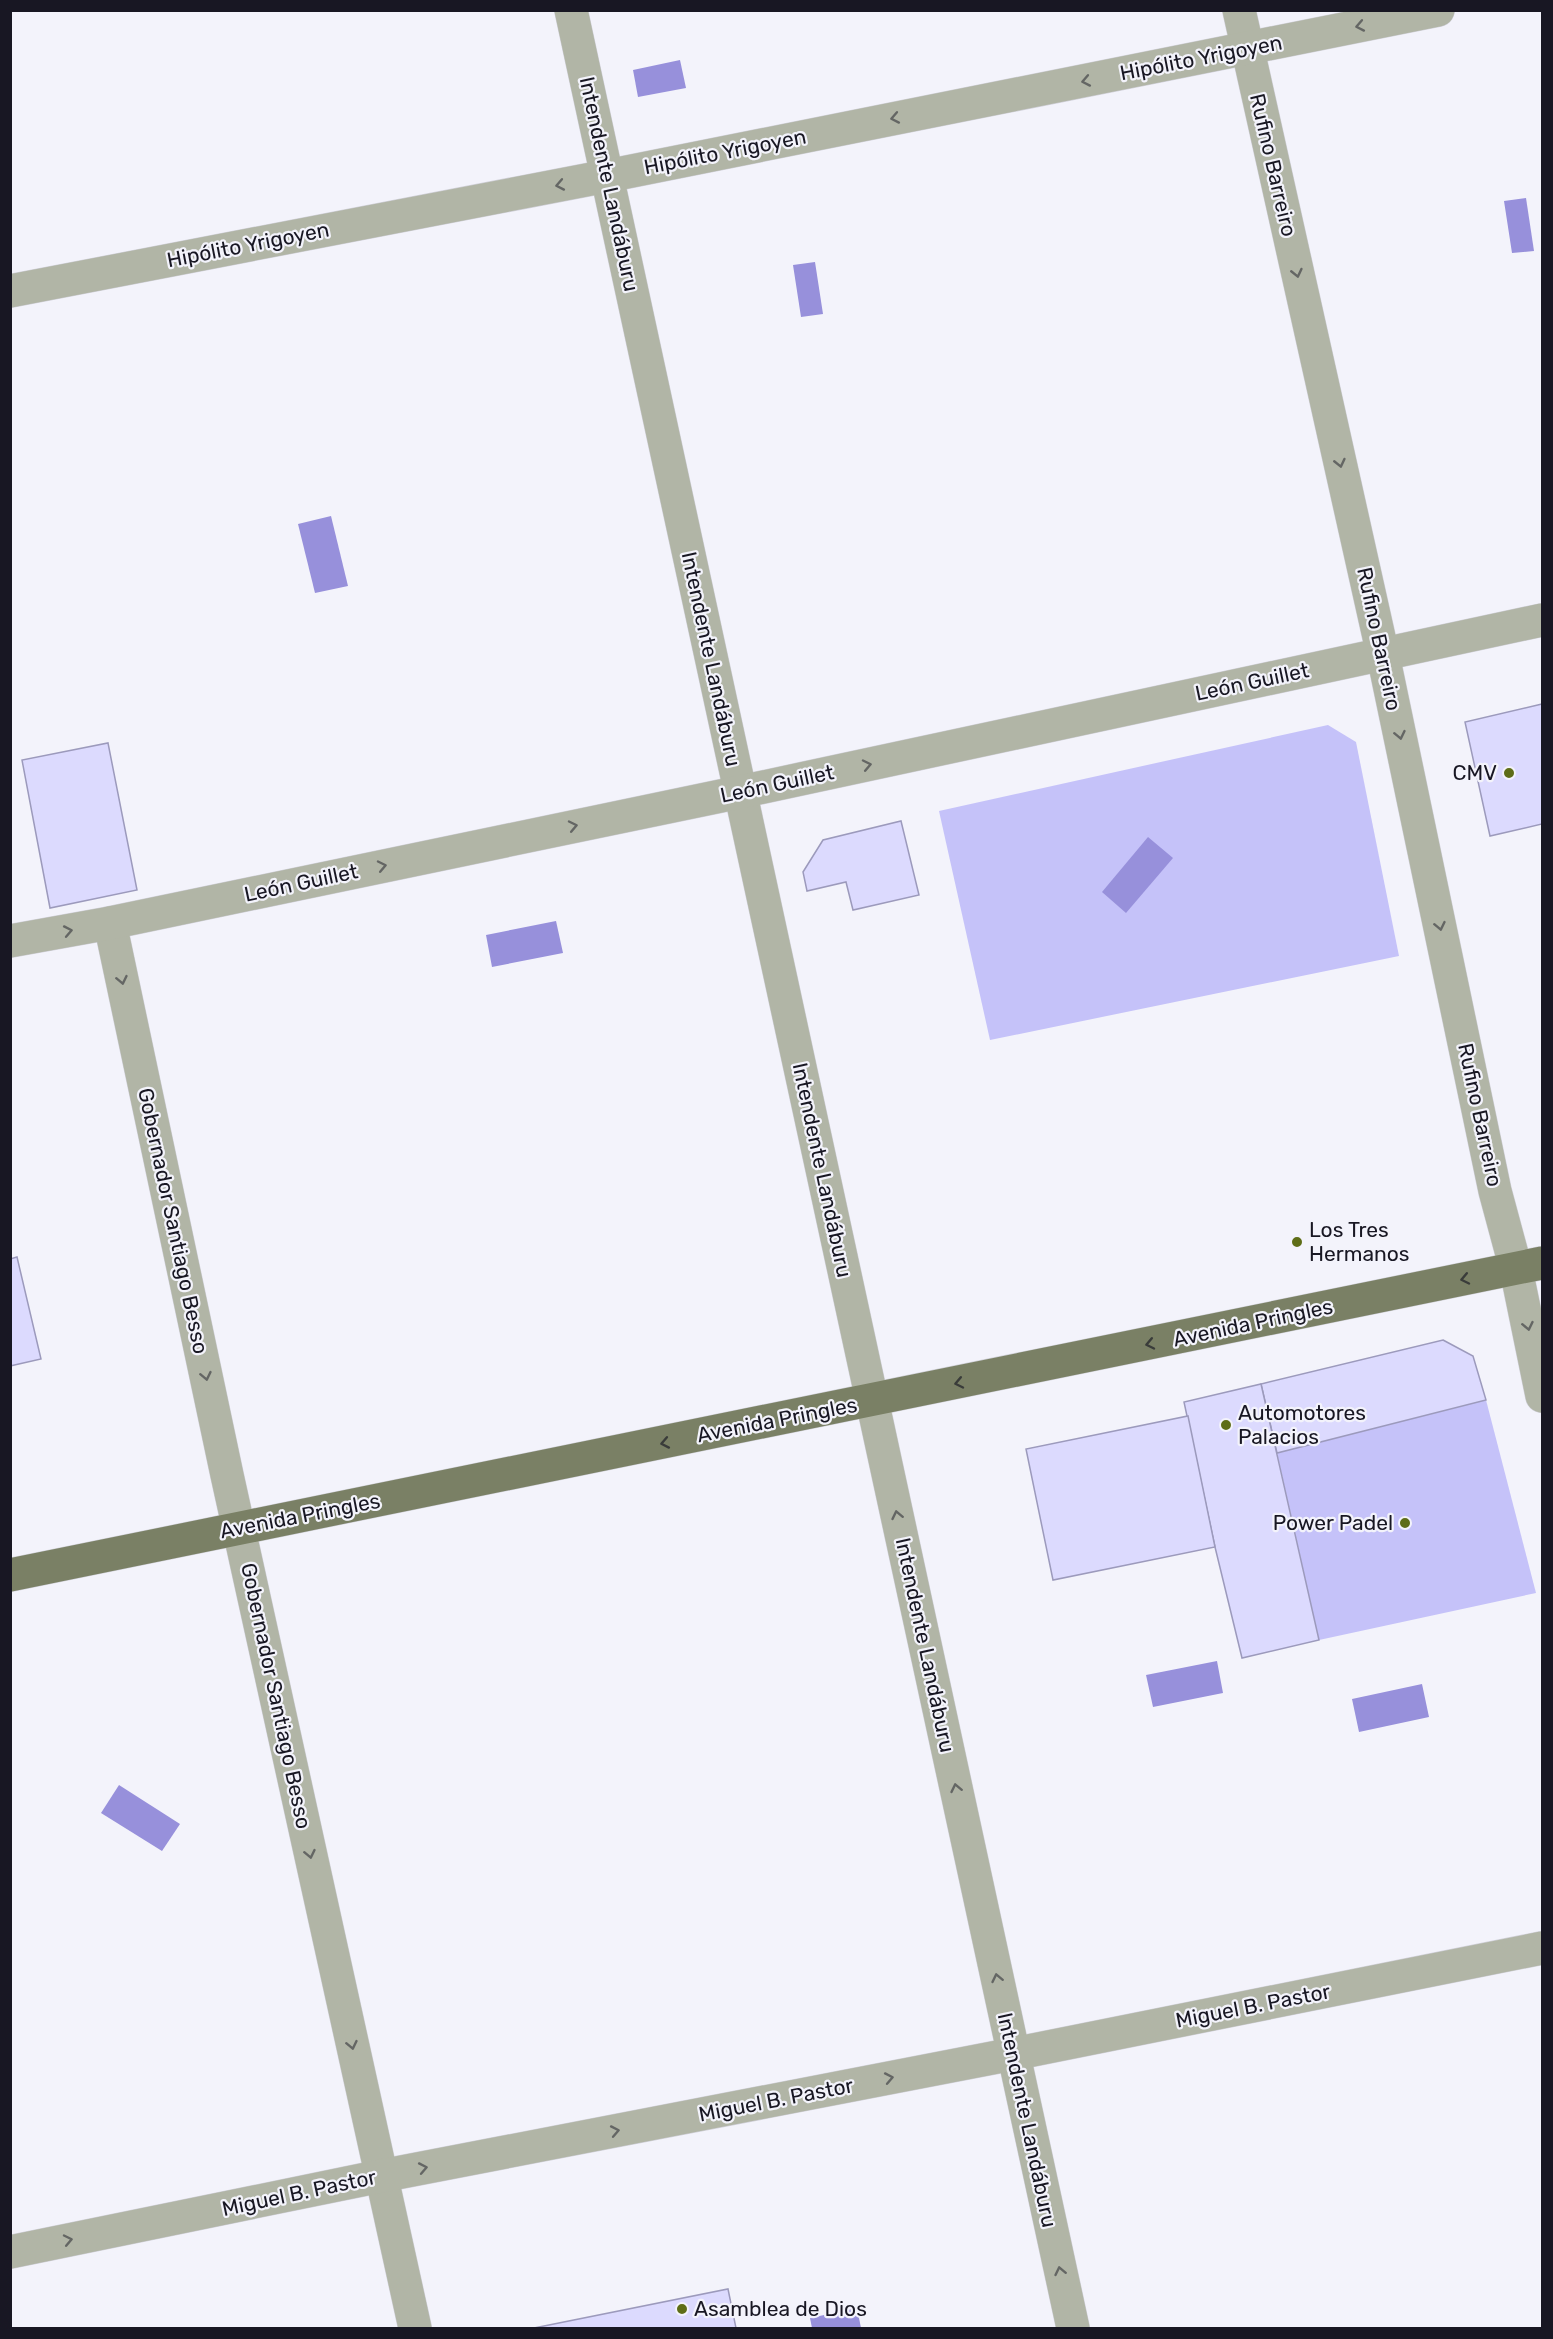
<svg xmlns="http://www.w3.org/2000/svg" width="1553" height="2339" font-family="Rubik,sans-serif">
<rect width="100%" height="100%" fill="#f3f3fb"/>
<g fill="#c5c2f9">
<polygon points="1328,725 1356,742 1399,956 990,1040 939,811"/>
<polygon points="1486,1400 1536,1593 1319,1640 1277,1453"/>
</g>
<g fill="#9790db">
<polygon points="680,60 686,88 638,97 633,70"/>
<polygon points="1526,198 1534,251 1512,253 1504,201"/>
<polygon points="815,262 823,314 801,317 793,265"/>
<polygon points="331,516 348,586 315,593 298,524"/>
<polygon points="1148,837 1173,858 1126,913 1102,892"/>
<polygon points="556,921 563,953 492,967 486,935"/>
<polygon points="1217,1661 1223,1693 1153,1707 1146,1675"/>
<polygon points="1422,1684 1429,1717 1359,1732 1352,1699"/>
<polygon points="119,1785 180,1824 162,1851 101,1813"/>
<polygon points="857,2308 861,2328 812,2328 810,2318"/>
</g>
<g fill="#dcdafe" stroke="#9c9abc" stroke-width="1.5">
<polygon points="1542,704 1542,824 1490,836 1465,722"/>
<polygon points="108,743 137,890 50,908 22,760"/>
<polygon points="901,821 919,895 853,910 846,882 807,891 803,872 823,840"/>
<polygon points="17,1257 41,1359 10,1366 10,1259"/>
<polygon points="1443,1340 1473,1356 1486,1400 1277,1453 1261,1384"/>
<polygon points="1261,1384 1319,1640 1242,1658 1215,1547 1184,1402"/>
<polygon points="1188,1416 1215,1547 1053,1580 1026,1449"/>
<polygon points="728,2289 736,2328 534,2328"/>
</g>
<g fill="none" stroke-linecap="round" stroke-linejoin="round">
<defs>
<g id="minor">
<polyline points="571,10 1073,2328"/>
<polyline points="1239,10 1383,655 1495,1191 1516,1269 1542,1396"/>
<polyline points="10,291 607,176 1438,10"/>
<polyline points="110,923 227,1475 415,2328"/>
<polyline points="10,941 110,923 740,792 1542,620"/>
<polyline points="10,2252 381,2176 1013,2054 1542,1948"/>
</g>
<polyline id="major" points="10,1575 1542,1263"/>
</defs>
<use href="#minor" stroke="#d0d0d8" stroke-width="34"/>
<use href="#major" stroke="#d0d0d8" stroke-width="34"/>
<use href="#minor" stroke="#b1b5a6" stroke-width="33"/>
<use href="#major" stroke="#7a8065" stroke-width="33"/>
</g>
<defs><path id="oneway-chevron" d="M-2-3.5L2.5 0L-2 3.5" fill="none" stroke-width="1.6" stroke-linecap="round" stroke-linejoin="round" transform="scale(1.5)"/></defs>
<g stroke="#646664">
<use href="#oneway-chevron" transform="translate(1360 26) rotate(169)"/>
<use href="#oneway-chevron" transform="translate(1086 81) rotate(169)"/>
<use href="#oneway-chevron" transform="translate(895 118) rotate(169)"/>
<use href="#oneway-chevron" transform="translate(560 185) rotate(169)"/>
<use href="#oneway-chevron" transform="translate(1297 273) rotate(77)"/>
<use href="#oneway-chevron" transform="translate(1340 463) rotate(77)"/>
<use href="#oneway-chevron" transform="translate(1400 735) rotate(78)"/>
<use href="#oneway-chevron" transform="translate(867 765) rotate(-12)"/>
<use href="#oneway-chevron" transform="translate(573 826) rotate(-12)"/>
<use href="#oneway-chevron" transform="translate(382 866) rotate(-12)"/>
<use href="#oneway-chevron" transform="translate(1440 926) rotate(78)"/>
<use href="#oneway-chevron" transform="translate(68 931) rotate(-11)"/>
<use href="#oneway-chevron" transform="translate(122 980) rotate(78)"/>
<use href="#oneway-chevron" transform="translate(1528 1326) rotate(78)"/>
<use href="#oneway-chevron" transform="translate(206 1376) rotate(78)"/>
<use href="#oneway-chevron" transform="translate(897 1515) rotate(-102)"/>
<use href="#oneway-chevron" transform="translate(956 1788) rotate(-102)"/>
<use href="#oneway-chevron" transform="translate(310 1854) rotate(78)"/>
<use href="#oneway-chevron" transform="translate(997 1978) rotate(-102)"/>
<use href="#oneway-chevron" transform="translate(352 2045) rotate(78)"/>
<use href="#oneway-chevron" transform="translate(889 2078) rotate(-11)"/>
<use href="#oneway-chevron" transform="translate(615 2131) rotate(-11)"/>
<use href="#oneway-chevron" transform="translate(423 2168) rotate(-11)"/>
<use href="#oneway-chevron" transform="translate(68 2240) rotate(-12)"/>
<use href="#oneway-chevron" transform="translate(1060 2271) rotate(-102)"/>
</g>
<g stroke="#3a3c3a">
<use href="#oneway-chevron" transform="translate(1465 1279) rotate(168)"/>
<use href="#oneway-chevron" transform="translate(1150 1344) rotate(168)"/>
<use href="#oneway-chevron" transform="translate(959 1383) rotate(168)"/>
<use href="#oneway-chevron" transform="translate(665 1443) rotate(169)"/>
</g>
<g fill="#5e6d17" stroke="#f3f3fb" stroke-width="2">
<circle cx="1509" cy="773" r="6"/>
<circle cx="1297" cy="1242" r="6"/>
<circle cx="1226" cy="1425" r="6"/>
<circle cx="1405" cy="1523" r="6"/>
<circle cx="682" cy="2309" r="6"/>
</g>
<g text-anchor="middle" stroke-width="4.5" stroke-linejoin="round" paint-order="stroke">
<g font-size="21" fill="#181723" stroke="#f3f3fb">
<text transform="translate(1201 58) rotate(-11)" y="7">Hipólito Yrigoyen</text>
<text transform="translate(725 152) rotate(-11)" y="7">Hipólito Yrigoyen</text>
<text transform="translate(1273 165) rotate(77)" y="7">Rufino Barreiro</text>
<text transform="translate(609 184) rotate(78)" y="7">Intendente Landáburu</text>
<text transform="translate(248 245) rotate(-11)" y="7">Hipólito Yrigoyen</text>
<text transform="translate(1379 639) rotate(78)" y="7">Rufino Barreiro</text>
<text transform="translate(711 659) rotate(78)" y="7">Intendente Landáburu</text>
<text transform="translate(1252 682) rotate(-12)" y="7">León Guillet</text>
<text transform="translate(777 784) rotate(-12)" y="7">León Guillet</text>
<text transform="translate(301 883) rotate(-12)" y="7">León Guillet</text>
<text transform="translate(1480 1115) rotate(78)" y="7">Rufino Barreiro</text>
<text transform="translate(822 1170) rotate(78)" y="7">Intendente Landáburu</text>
<text transform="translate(173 1221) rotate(78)" y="7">Gobernador Santiago Besso</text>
<text transform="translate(1253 1323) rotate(-12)" y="7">Avenida Pringles</text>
<text transform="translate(777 1420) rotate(-11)" y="7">Avenida Pringles</text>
<text transform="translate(300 1516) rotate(-11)" y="7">Avenida Pringles</text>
<text transform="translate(925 1645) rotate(78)" y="7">Intendente Landáburu</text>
<text transform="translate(276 1696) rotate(78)" y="7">Gobernador Santiago Besso</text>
<text transform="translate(1253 2006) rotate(-11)" y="7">Miguel B. Pastor</text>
<text transform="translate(776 2100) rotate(-11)" y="7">Miguel B. Pastor</text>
<text transform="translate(1027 2120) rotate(78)" y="7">Intendente Landáburu</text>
<text transform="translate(299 2193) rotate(-12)" y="7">Miguel B. Pastor</text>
</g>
<g font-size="21" fill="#181723" stroke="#f3f3fb" text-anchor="start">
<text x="1497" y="780" text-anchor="end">CMV</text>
<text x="1309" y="1237">Los Tres<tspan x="1309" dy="24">Hermanos</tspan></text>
<text x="1238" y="1420">Automotores<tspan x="1238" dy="24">Palacios</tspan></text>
<text x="1393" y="1530" text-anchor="end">Power Padel</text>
<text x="694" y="2316">Asamblea de Dios</text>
</g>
</g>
<rect width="1553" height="2339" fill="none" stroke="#181723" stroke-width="24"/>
</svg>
